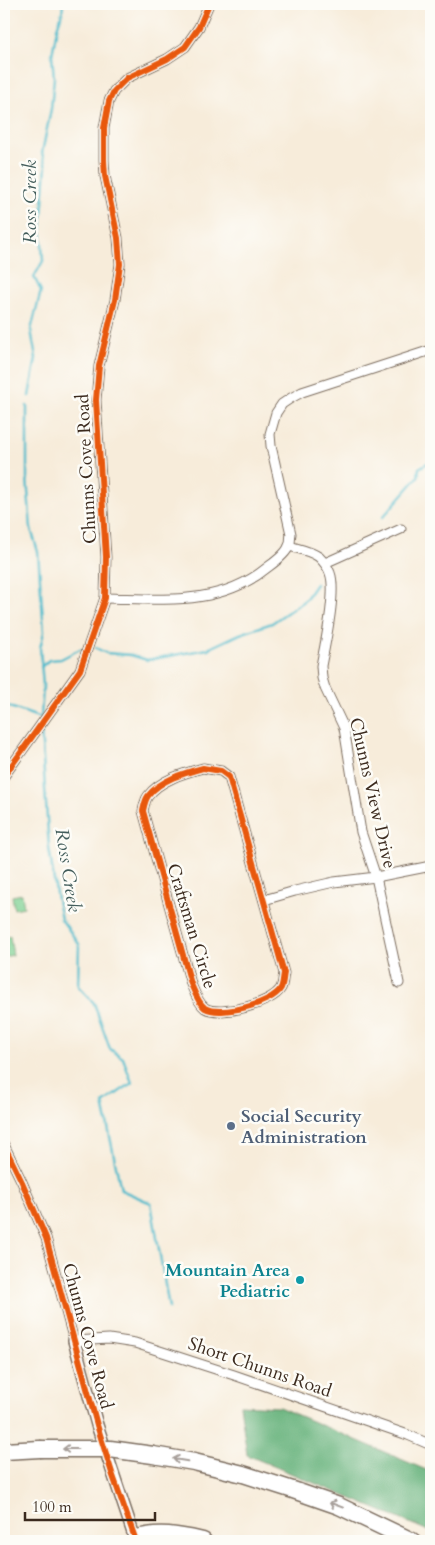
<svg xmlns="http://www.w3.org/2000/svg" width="435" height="1545" font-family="Cardo,serif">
<rect width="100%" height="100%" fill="#fdfcf7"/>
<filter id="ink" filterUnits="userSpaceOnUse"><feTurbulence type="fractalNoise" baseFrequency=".02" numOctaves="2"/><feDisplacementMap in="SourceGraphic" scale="10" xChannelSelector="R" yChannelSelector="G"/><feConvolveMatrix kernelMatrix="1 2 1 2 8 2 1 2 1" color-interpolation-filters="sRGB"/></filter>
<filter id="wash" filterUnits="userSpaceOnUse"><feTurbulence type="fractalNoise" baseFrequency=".0096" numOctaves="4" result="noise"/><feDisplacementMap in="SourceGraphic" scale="20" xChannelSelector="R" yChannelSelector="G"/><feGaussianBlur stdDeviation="1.12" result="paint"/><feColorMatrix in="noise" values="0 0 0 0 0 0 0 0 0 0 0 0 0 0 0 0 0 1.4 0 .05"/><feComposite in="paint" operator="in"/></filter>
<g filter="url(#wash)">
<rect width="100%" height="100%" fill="#f7ecda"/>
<g fill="#7dd092" stroke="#5c7d58">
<polygon points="22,894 24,907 14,909 12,896"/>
<polygon points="10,936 13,955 4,957 4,937"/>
</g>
<polygon fill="#66b27c" stroke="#506e4d" points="240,1405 279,1407 431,1472 431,1532 247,1455"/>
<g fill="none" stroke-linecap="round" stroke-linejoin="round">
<g stroke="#51bccc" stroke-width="2.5">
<polyline points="29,396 36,358 31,330 41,291 34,277 43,261 41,228 46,167 42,153 51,109 54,78 52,55 57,28 62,13 63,4"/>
<polyline points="27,406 27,478 31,529 38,552 44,632 40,648 43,686 41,718"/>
<polyline points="383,517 418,477 419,468 431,461"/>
<polyline points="96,648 106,653 131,655 147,660 208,649 240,634 272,623 305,600 316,584"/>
<polyline points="41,667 49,660 61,659 80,649"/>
<polyline points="4,705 41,718"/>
<polyline points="41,729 49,848 57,900 61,919 79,944 78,986 94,1003 110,1049 123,1058 132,1083 103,1103 121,1190 151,1203 169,1308"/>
</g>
</g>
</g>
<g filter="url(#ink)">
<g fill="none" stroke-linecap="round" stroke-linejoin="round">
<defs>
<g id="minor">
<path d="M 289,546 C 299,549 311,551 319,557 C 323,561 328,567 330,573 C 337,591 325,644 321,666 L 322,678 L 325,688 L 344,728 L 361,832 L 376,877 L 399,983"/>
<polyline points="325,563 401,529"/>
<path d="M 105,598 C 162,599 220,607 268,567 C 275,562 286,554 289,546 C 291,543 290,537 291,534 L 271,446 L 270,434 L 276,413 L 282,404 L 291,398 L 302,392 L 431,350"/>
<path d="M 203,768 L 221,771 L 229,777 L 284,973 C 283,978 283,984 281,988 C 272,1004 220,1017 205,1008 C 198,1003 194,991 191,984 L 143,811 C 144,806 145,800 148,796 C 160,780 184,773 203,768 Z"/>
<polyline points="4,776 80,670 105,598 106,557 96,400 99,366 115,300 120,264 118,238 105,176 104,160 104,128 109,101 114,91 127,78 167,59 185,47 199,27 209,4"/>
<polyline points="264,900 295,891 334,882 376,877 431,866"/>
<polyline points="4,1145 22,1182 46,1238 74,1341 109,1339 135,1343 234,1375 408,1435 431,1445"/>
</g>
<polyline id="tertiary" points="74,1341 97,1425 135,1539"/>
<g id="motorway">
<polyline points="4,1451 40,1449"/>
<polyline points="153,1455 194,1462 243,1474 293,1490 339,1506 412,1541"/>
<path d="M 135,1539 C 158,1531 180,1536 203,1541"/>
</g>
</defs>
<use href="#minor" stroke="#7d6e60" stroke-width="11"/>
<use href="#tertiary" stroke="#7d6e60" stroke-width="14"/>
<use href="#motorway" stroke="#7d6e60" stroke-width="19"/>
<use href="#minor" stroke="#fff" stroke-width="9"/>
<use href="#tertiary" stroke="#fff" stroke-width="11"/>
<use href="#motorway" stroke="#fff" stroke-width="16"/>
<defs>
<polyline id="motorway-bridge" points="40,1449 110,1449 153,1455"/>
</defs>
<use href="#motorway-bridge" stroke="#7d6e60" stroke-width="19" stroke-linecap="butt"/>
<use href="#motorway-bridge" stroke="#fff" stroke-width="16"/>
<defs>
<g id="cycleway">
<path d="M 203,768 L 221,771 L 229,777 L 284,973 C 283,978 283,984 281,988 C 272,1004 220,1017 205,1008 C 198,1003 194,991 191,984 L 143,811 C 144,806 145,800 148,796 C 160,780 184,773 203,768 Z"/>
<polyline points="4,776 80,670 105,598 106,557 96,400 99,366 115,300 120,264 118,238 105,176 104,160 104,128 109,101 114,91 127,78 167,59 185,47 199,27 209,4"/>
<polyline points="4,1145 22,1182 46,1238 97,1425 112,1473 136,1541"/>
</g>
</defs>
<use href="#cycleway" stroke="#fdfcf7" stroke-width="9"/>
<use href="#cycleway" stroke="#e8590c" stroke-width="6"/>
</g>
<defs><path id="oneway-shaft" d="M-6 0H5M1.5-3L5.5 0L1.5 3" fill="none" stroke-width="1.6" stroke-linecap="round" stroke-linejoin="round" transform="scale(1.25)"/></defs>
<g stroke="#a79f9a">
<use href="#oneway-shaft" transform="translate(70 1449) rotate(-180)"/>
<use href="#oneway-shaft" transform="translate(180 1460) rotate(-170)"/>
<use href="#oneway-shaft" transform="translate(336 1505) rotate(-159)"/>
</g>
</g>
<circle fill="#5c6f8a" stroke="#fdfcf7" stroke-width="2" cx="231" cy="1126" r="5"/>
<circle fill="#0f9aa8" stroke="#fdfcf7" stroke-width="2" cx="300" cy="1280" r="5"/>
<g text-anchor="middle" stroke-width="5" stroke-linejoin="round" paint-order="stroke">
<g font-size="18" fill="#3b2a1e" stroke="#fdfcf7">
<text transform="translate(86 469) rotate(-93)" y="6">Chunns Cove Road</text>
<text transform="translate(373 793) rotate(77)" y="6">Chunns View Drive</text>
<text transform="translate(192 926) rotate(73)" y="6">Craftsman Circle</text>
<text transform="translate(88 1336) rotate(75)" y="6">Chunns Cove Road</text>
<text transform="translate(260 1367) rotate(19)" y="6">Short Chunns Road</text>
</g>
<g font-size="18" font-weight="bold" fill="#4e5e75" stroke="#fdfcf7" text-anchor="start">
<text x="241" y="1122">Social Security<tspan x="241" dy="21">Administration</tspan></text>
</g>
<g font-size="18" font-weight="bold" fill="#0d838f" stroke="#fdfcf7" text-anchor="end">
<text x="290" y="1276">Mountain Area<tspan x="290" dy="21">Pediatric</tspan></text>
</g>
<g font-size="19" font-style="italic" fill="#435d5b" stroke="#fdfcf7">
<text transform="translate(29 202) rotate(-90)" y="7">Ross Creek</text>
<text transform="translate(69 870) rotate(81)" y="7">Ross Creek</text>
</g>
</g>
<rect width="435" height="1545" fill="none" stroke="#fdfcf7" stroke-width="20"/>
<path d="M25 1512v8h130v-8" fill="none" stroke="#3b2a1e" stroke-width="2.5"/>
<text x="32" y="1512" font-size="15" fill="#3b2a1e" stroke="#fdfcf7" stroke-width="4" paint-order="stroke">100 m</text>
</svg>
